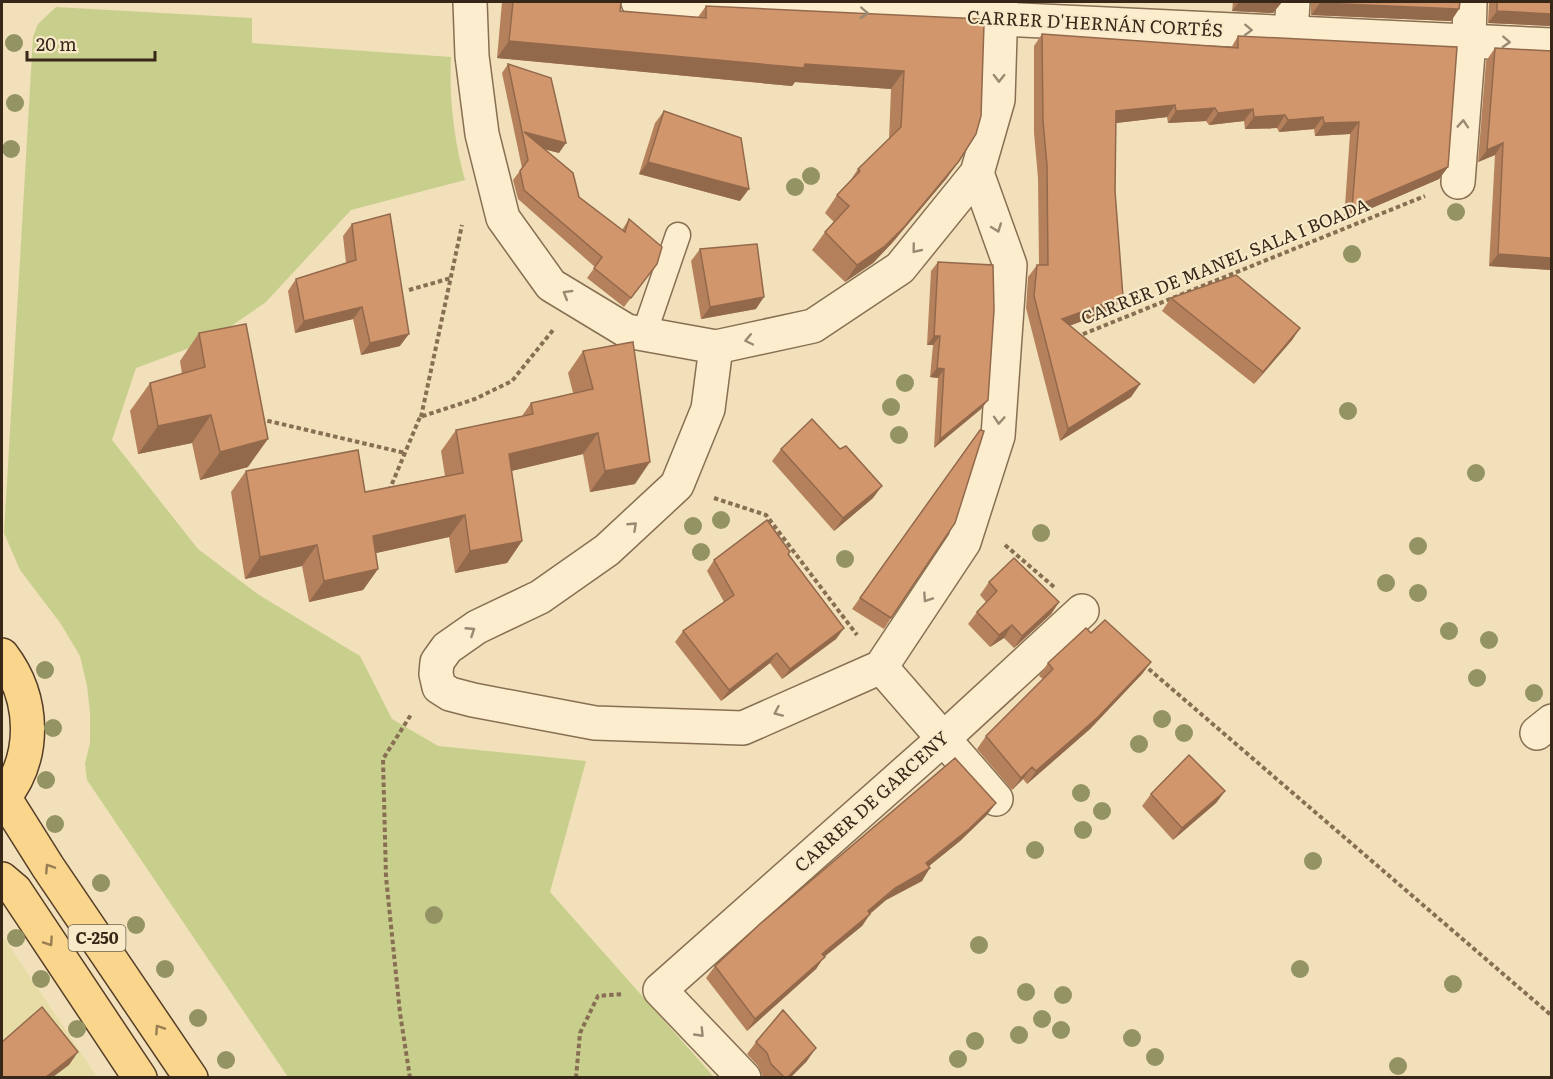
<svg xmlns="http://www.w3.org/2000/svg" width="1553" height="1079" font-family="Literata,serif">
<rect width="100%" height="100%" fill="#f1e0b9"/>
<polygon fill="#e7dca6" points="2,936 8,944 97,1077 2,1077"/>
<path fill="#c8cf8d" d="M 56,7 L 252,18 L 252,43 L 451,57 C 449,98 454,141 465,180 L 351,210 L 266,302 L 211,340 L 136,368 L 112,440 L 198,549 L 259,595 L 360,656 L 392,719 L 438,746 L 586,761 L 550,892 L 714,1077 L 288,1077 L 87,780 L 85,764 L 90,743 L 90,713 L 87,686 L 80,656 L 61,624 L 20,570 L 4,533 L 33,37 L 38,24 Z"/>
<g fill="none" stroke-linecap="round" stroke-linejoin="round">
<defs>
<polyline id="service" points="644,334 678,235"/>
<g id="minor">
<polyline points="470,2 472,56 482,134 503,218 551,285 627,331 716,347 813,326 900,268 977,173 998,100 1001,2"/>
<polyline points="638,2 1552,45"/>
<polyline points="1291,32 1293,2"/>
<polyline points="1458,182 1469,40 1470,2"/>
<polyline points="716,347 708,409 677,485 607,550 540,597 477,627 447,648 437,662 436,674 439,687 450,694 473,700 595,723 743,728 881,667 964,542 998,436 1010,265 977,173"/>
<polyline points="881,667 996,799"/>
<polyline points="1537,733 1552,721"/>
<polyline points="744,1078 660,990 943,739 1082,611"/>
</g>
<g id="primary">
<path d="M 2,655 C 35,698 37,758 2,800"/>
<polyline points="4,797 48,867 191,1078"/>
<polyline points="2,879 15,890 140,1078"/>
</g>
</defs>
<use href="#service" stroke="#886f53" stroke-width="27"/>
<use href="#minor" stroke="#886f53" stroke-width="36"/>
<use href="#primary" stroke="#553d28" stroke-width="36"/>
<g stroke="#886f53" stroke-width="4" stroke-dasharray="4.5 3" stroke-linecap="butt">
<polyline points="409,290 451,278"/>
<polyline points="1076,337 1425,196"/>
<polyline points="421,417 462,225"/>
<polyline points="260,419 405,453"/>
<polyline points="389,491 420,417 475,399 512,381 553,330"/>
<polyline points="714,498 766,515 857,635"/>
<polyline points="1005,545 1054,587"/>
<polyline points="1143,664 1552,1016"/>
<polyline points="410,1078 400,1013 386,877 383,759 412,713"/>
<polyline points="576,1078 580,1033 598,996 623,994"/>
</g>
<use href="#service" stroke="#fbedcd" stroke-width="24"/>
<use href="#minor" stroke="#fbedcd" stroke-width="33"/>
<use href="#primary" stroke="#f9d68c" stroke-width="33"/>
</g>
<g fill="#949364">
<circle cx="14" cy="43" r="9"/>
<circle cx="15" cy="103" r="9"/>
<circle cx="11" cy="149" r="9"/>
<circle cx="811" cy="176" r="9"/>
<circle cx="795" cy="187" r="9"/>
<circle cx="1456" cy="212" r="9"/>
<circle cx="1352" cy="254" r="9"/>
<circle cx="905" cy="383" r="9"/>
<circle cx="891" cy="407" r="9"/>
<circle cx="1348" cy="411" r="9"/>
<circle cx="899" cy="435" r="9"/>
<circle cx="1476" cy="473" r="9"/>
<circle cx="721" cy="520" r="9"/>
<circle cx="693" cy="526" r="9"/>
<circle cx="1041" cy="533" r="9"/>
<circle cx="1418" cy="546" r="9"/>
<circle cx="701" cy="552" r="9"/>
<circle cx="845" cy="559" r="9"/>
<circle cx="1386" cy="583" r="9"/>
<circle cx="1418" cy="593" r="9"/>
<circle cx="1449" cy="631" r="9"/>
<circle cx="1489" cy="640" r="9"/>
<circle cx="45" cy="670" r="9"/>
<circle cx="1477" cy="678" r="9"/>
<circle cx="1534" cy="693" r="9"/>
<circle cx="1162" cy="719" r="9"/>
<circle cx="53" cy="728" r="9"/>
<circle cx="1184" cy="733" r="9"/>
<circle cx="1139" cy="744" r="9"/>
<circle cx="46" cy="780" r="9"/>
<circle cx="1081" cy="793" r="9"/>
<circle cx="1102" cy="811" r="9"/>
<circle cx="55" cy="824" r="9"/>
<circle cx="1083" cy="830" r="9"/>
<circle cx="1035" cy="850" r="9"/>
<circle cx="1313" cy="861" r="9"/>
<circle cx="101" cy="883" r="9"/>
<circle cx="434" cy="915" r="9"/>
<circle cx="136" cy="925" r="9"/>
<circle cx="16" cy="938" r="9"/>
<circle cx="979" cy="945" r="9"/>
<circle cx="165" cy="969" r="9"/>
<circle cx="1300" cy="969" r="9"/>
<circle cx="41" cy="979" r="9"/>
<circle cx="1453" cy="984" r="9"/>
<circle cx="1026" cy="992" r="9"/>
<circle cx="1063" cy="995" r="9"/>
<circle cx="198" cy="1018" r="9"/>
<circle cx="1042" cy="1019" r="9"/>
<circle cx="77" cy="1029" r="9"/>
<circle cx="1061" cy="1030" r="9"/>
<circle cx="1019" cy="1035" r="9"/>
<circle cx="1132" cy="1038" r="9"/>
<circle cx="975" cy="1041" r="9"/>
<circle cx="1155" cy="1057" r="9"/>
<circle cx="958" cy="1059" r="9"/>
<circle cx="226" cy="1060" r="9"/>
<circle cx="1398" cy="1066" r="9"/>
</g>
<g fill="#b5815d">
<polygon points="502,2 621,2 620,11 698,17 706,6 982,19 959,161 946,179 892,243 873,263 845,282 812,250 825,232 834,222 825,213 837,195 846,187 858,169 889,139 891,89 795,82 792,86 497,58"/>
<polygon points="1233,2 1282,2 1273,13 1232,11"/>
<polygon points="1311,2 1460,2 1459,9 1451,21 1311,15"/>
<polygon points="1489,2 1551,2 1551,26 1488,23"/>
<polygon points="1042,34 1231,48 1238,36 1448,167 1439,179 1344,220 1350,134 1315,136 1314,129 1279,132 1277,128 1245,129 1244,121 1209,125 1206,121 1168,123 1167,117 1116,123 1114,309 1069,326 1140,384 1131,397 1060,441 1026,308 1028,277 1037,265 1039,265 1038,178 1034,133 1034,46"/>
<polygon points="1495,48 1551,51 1551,270 1489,266 1495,155 1478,162 1486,61"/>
<polygon points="508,64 559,153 544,149 579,197 622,230 629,219 657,264 624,307 587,278 595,267 518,199 513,180 522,168 502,73"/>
<polygon points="664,111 740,201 639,174 655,123"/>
<polygon points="352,224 400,346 361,355 353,319 295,333 288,291 296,279 346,263 343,236"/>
<polygon points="700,249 756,309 701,319 691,261"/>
<polygon points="938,262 988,400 981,409 934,448 938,378 930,377 933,345 927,345 931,271"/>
<polygon points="1171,298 1300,328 1292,340 1254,384 1162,311"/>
<polygon points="199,333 248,467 200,480 192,443 138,454 130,411 150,383 182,374 180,361"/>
<polygon points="583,351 635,484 590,492 583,454 511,471 522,541 507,563 455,573 449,537 376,553 378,569 363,590 309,602 302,566 245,579 231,492 246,471 365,492 445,476 441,451 456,430 522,416 531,403 573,393 568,373"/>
<polygon points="980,430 891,618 884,629 852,609"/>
<polygon points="781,449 873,498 834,531 772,461"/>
<polygon points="790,552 788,554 844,628 836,639 782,679 770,663 721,701 675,642 683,631 724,602 707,571 714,560"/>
<polygon points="989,582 1059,602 1051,614 1014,648 1004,638 990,647 968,624 977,612 986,602 980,595"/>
<polygon points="1091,633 1151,662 1142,674 1090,729 1027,784 1023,779 1012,790 977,749 986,736 1043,679 1039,676 1048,663"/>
<polygon points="1225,791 1216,803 1173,840 1142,806 1151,794"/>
<polygon points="987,815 960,841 929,866 922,881 886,900 870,914 862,926 824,957 816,969 747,1031 706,978 715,966"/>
<polygon points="756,1042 807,1061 791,1077 763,1077 758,1066 747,1054"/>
</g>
<g fill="#93694c">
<polygon points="1239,2 1282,2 1273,13 1232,11"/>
<polygon points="1320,3 1459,9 1451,21 1311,15"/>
<polygon points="1497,11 1551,14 1551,26 1488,23"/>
<polygon points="509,41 805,64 904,71 891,89 795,82 792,86 497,58"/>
<polygon points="1175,105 1167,117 1108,124 1116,111"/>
<polygon points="1215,108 1206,121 1168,123 1176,111"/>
<polygon points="1253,109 1244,121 1209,125 1218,113"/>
<polygon points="1285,115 1277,128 1245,129 1254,117"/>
<polygon points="1323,117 1314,129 1279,132 1288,120"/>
<polygon points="1359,122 1350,134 1315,136 1324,123"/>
<polygon points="524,132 566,143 559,153 525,144"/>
<polygon points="1503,143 1495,155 1478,162 1487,150"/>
<polygon points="959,161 946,179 892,243 873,263 845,282 857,265"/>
<polygon points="648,162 749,189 740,201 639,174"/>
<polygon points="1448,167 1439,179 1344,220 1352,208"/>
<polygon points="1498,254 1551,258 1551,270 1489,266"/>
<polygon points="764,297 756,309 701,319 710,307"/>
<polygon points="1123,297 1114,309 1053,332 1062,319"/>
<polygon points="362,307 353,319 295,333 304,321"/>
<polygon points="1300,328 1292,340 1254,384 1263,372"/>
<polygon points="409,334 400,346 361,355 370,343"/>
<polygon points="934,336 940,336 933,345 927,345"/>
<polygon points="937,368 944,369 938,378 930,377"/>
<polygon points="1140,384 1131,397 1060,441 1068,429"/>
<polygon points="988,400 981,409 934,448 940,439"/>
<polygon points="211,415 192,443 138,454 158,426"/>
<polygon points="598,433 583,454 494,475 509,454"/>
<polygon points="268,439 248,467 200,480 220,452"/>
<polygon points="650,462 635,484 590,492 605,471"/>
<polygon points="882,486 873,498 834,531 843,518"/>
<polygon points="465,515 449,537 358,557 373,536"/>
<polygon points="522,541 507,563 455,573 470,551"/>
<polygon points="317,545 302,566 245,579 260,557"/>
<polygon points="378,569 363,590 309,602 324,581"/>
<polygon points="1059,602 1051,614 1014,648 1022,636"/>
<polygon points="1012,625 1004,638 990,647 999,635"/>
<polygon points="844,628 836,639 782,679 790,669"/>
<polygon points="777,653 770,663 721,701 729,690"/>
<polygon points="1151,662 1142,674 1090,729 1027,784 1036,771"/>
<polygon points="1032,767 1023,779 1012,790 1021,778"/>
<polygon points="1225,791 1216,803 1173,840 1182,828"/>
<polygon points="996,803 987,815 960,841 918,875 930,868 922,881 886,900 859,923 868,911 926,863"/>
<polygon points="870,914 862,926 824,957 816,969 747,1031 755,1019 822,954"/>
<polygon points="816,1048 807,1061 791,1077 788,1077"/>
<polygon points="78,1052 69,1065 53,1077 46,1077"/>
</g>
<g fill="#d2966c" stroke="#93694c" stroke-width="1.5">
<polygon points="513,2 621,2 620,11 706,18 706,6 982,19 982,24 984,24 981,116 976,134 959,161 905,226 885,246 857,265 825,232 849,206 837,195 860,171 858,169 901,127 904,71 805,64 804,68 509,41"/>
<polygon points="1320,2 1460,2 1459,9 1320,3"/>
<polygon points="1497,2 1551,2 1551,14 1497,11"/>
<polygon points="1042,34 1238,48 1238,36 1457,47 1448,167 1352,208 1359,122 1324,123 1323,117 1288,120 1285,115 1254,117 1253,109 1218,113 1215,108 1176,111 1175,105 1116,111 1115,191 1123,297 1062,319 1140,384 1068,429 1034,296 1037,265 1048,265 1047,166 1043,121"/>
<polygon points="1495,48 1551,51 1551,258 1498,254 1503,143 1487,150"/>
<polygon points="508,64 551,78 566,143 524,132 573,173 579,197 625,232 629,219 662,247 657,264 631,298 594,268 602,257 524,190 520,171 528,160"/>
<polygon points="664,111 741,138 749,189 648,162"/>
<polygon points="390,214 409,334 370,343 362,307 304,321 296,279 356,260 352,224"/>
<polygon points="757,244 764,297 710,307 700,249"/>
<polygon points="938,262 993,265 994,310 988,400 940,439 944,369 937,368 940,336 934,336"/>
<polygon points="1236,275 1300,328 1263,372 1171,298"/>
<polygon points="246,324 268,439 220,452 211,415 158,426 150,383 205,367 199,333"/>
<polygon points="633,342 650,462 605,471 598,433 509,454 522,541 470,551 465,515 373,536 378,569 324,581 317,545 260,557 246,471 358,450 365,492 463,473 456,430 533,414 531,403 593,389 583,351"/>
<polygon points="812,419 840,449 846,446 882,486 843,518 781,449"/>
<polygon points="980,430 984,431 955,523 891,618 860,598"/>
<polygon points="767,520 790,552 788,554 844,628 790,669 777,653 729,690 683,631 734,595 714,560"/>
<polygon points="1014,558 1059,602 1022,636 1012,625 999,635 977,612 997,591 989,582"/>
<polygon points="1105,620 1151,662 1098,717 1036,771 1032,767 1021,778 986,736 1053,669 1048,663 1086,628 1091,633"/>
<polygon points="1189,755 1225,791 1182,828 1151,794"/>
<polygon points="955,758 996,803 969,829 926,863 930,868 895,888 868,911 870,914 822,954 825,957 755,1019 715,966 761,923"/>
<polygon points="42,1007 78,1052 46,1077 2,1077 2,1042"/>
<polygon points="783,1010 816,1048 788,1077 784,1077 771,1064 767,1053 756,1042"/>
</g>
<defs><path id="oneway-chevron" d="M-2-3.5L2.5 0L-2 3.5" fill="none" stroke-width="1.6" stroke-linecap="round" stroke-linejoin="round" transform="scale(1.5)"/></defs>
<g stroke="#988a73">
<use href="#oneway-chevron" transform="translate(864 13) rotate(3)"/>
<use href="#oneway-chevron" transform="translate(1248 30) rotate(2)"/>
<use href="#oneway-chevron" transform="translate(1506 42) rotate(3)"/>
<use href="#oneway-chevron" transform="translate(999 78) rotate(91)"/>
<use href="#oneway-chevron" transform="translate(1463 124) rotate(-86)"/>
<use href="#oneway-chevron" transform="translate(997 228) rotate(70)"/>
<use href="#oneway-chevron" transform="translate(916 249) rotate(129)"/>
<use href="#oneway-chevron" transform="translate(567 294) rotate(-149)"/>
<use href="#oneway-chevron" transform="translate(749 340) rotate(168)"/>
<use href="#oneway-chevron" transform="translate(999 420) rotate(94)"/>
<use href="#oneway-chevron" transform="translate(633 526) rotate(-43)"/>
<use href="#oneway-chevron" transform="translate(927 598) rotate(124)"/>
<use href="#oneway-chevron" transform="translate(471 631) rotate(-33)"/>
<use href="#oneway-chevron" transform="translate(778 712) rotate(156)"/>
<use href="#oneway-chevron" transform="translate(700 1033) rotate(46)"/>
</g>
<g stroke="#987e52">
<use href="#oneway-chevron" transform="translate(49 868) rotate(-123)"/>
<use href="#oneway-chevron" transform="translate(49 942) rotate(56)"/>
<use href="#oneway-chevron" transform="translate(159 1029) rotate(-124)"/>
</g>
<g text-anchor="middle" stroke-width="4.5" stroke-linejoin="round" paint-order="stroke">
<rect fill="#f8eac9" stroke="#70624e" stroke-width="1.5" x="68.5" y="925" width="57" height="26" rx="4.5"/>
<g font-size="16" font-weight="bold" fill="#362719">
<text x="97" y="944">C-250</text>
</g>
<g font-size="18" fill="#362719" stroke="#f8eac9">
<text transform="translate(1095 24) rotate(3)" y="6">CARRER D'HERNÁN CORTÉS</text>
<text transform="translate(1225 262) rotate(-22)" y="6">CARRER DE MANEL SALA I BOADA</text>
<text transform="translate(872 802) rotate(-42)" y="6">CARRER DE GARCENY</text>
</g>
</g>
<rect width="1553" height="1079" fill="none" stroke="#362719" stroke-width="6"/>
<path d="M27 51v9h128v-9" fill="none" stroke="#362719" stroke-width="3"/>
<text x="36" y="51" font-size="18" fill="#362719" stroke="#f8eac9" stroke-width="4.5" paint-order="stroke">20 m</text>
</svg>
